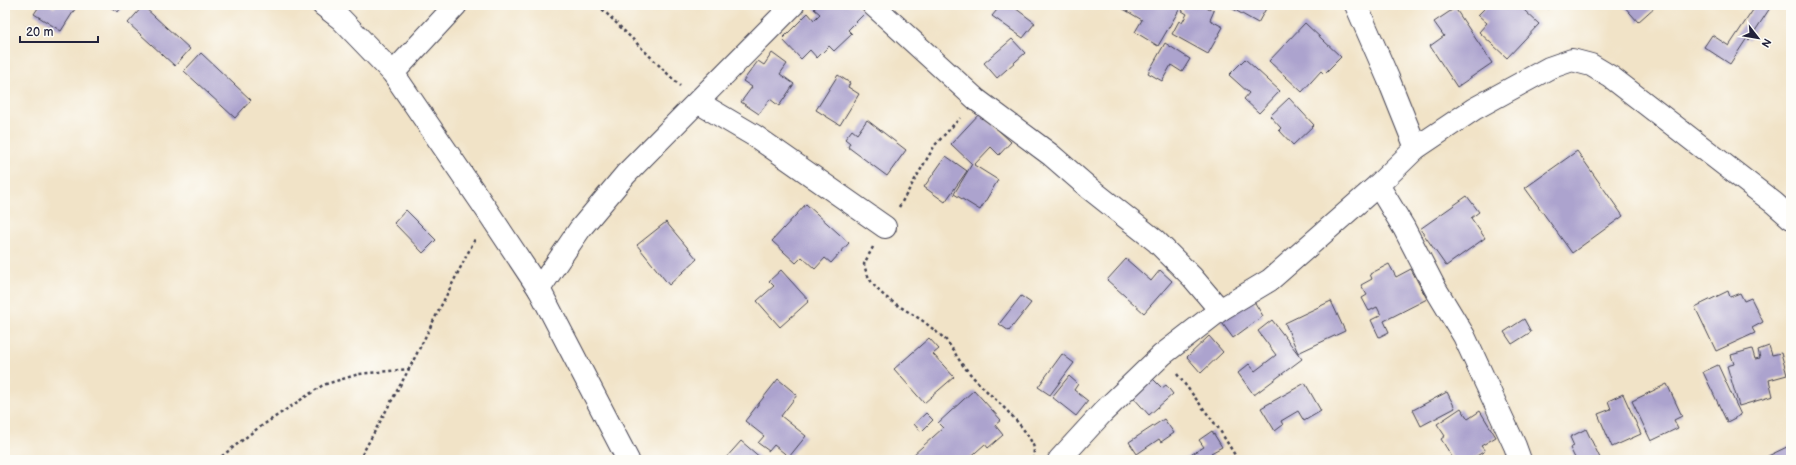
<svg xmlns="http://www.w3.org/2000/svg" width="1796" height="465" font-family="'Balsamiq Sans',sans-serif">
<rect width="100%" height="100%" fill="#fdfcf7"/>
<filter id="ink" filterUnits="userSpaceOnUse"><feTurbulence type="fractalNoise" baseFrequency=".025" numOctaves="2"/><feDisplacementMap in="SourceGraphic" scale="8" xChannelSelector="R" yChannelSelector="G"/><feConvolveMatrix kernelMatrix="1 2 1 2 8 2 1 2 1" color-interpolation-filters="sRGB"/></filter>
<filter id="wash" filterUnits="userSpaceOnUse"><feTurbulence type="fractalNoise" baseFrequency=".012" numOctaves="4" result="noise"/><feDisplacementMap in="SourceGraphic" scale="16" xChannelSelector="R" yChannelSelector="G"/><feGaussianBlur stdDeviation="0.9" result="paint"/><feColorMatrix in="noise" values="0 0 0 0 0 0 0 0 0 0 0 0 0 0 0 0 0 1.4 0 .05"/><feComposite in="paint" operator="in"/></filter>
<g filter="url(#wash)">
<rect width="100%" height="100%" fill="#f1e3c7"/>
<g id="blocks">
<g fill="#aca3ce">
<polygon points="40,5 50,5 54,8 56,5 70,5 75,9 61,31 34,14"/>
<polygon points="107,5 123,5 118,12"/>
<polygon points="818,5 857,5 865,13 848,30 852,34 834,51 829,46 817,58 810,50 801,59 782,39 808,13 814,20 820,14 814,9"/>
<polygon points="1001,5 1011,5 1035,23 1023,38 992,16"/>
<polygon points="1122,5 1182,5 1158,46 1135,32 1142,20 1120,7"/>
<polygon points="1186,5 1203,5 1214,11 1210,20 1223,27 1208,54 1172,34 1179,21 1182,23 1187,14 1182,11"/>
<polygon points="1226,5 1268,5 1258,23"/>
<polygon points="1488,5 1528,5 1524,10 1539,24 1507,58 1479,32 1487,23 1478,15"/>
<polygon points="1543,5 1552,5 1549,9"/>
<polygon points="1623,5 1657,5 1638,22"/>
<polygon points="1746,5 1772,5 1749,40 1747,38 1730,64 1704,47 1712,35 1729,46 1753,10"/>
<polygon points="143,6 190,49 175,66 128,23"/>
<polygon points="1455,8 1492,63 1457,87 1430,46 1444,36 1434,22"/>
<polygon points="1305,23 1341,57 1324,74 1321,71 1302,92 1269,61"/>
<polygon points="1012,39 1025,53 997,78 984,63"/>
<polygon points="1165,43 1190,59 1182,72 1171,65 1162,81 1148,73"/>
<polygon points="201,53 251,100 235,118 184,71"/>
<polygon points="772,53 787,64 780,74 794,84 779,106 770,99 759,114 741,102 752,87 743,81 758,61 764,65"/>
<polygon points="1245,59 1280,91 1259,113 1244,99 1249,93 1229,75"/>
<polygon points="838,75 850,83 848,87 859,94 840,125 816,110"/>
<polygon points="1289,98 1314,125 1293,145 1279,130 1281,128 1270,116"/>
<polygon points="980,113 1011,142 999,155 991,147 974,165 998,180 980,210 954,194 972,164 951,144"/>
<polygon points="867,120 906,150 887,176 848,147 850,143 845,139 852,130 857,134"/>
<polygon points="1577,151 1623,216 1572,253 1525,188"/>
<polygon points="946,156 967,171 945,202 924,187"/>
<polygon points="1467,196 1479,212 1471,218 1485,238 1446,266 1420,229"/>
<polygon points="806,204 849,243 831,263 825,258 815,269 802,257 796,263 772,241"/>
<polygon points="406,210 436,240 423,253 394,223"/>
<polygon points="666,222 697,259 669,285 637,245"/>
<polygon points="1126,259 1151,281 1160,270 1172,281 1144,313 1107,280"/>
<polygon points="1389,264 1396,277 1411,269 1427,299 1384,321 1389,332 1379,337 1371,320 1381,315 1377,307 1369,311 1362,298 1367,295 1361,285 1372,279 1370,274"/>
<polygon points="781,270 809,301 780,327 757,301 774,286 769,281"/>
<polygon points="1728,291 1730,297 1740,293 1744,301 1751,298 1763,322 1752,328 1755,333 1716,351 1695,307"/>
<polygon points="1021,296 1031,303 1009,331 999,324"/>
<polygon points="1252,298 1263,316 1233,338 1220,320"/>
<polygon points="1331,301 1345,331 1298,353 1285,323"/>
<polygon points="1524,319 1531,332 1512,344 1504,332"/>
<polygon points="1272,320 1302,359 1254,395 1238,373 1249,364 1255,371 1276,355 1258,331"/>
<polygon points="1209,336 1223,352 1201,373 1187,357"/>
<polygon points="929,338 939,349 933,354 954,377 924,403 894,369"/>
<polygon points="1769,346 1772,355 1781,353 1787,375 1769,380 1773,396 1739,406 1727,366 1734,364 1731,355 1752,349 1755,359 1760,358 1758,350"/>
<polygon points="1062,354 1074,363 1050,395 1038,387"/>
<polygon points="1718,365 1741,415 1727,422 1703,372"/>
<polygon points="1069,376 1078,384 1074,390 1088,401 1076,416 1052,397"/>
<polygon points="1152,378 1162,388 1166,385 1173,394 1149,415 1132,396"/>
<polygon points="778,379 797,395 781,416 806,436 789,457 774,445 769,451 758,443 764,436 745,421"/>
<polygon points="1305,383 1321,411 1304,421 1298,411 1281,421 1283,425 1275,431 1261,408"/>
<polygon points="1667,384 1682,416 1674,420 1678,428 1651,441 1632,401"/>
<polygon points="974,390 1001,420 995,425 1003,435 988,448 985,444 967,460 927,460 924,457 920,460 918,460 913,455 943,428 938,423"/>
<polygon points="1447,392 1455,408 1421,426 1413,410"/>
<polygon points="1623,394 1641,434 1612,447 1598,414 1611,409 1608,401"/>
<polygon points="1461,408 1468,419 1480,411 1496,437 1481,446 1485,451 1470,460 1454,460 1441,439 1445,436 1437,424"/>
<polygon points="926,413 933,420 921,432 914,424"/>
<polygon points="1164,419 1174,433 1161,442 1159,439 1137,454 1129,442"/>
<polygon points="1586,429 1601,460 1576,460 1570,448 1574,446 1570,437"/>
<polygon points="1212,431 1222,447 1211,453 1216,460 1182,460 1204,447 1199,440"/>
<polygon points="741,441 762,459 724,460"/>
<polygon points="1791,445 1791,460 1765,460 1764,458"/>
</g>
</g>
</g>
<g filter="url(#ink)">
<use href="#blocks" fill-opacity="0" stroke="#413f50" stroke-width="1"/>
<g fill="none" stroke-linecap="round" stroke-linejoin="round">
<defs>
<g id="minor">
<polyline points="873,5 977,100 1051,155 1089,188 1156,241 1192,277 1220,310"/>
<polyline points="1356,5 1388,78 1416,148"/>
<polyline points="393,73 456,5"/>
<polyline points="699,103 755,136 885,227"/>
<polyline points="1378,185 1404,228 1435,288 1464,336 1515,446 1520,460"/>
<polyline points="539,289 580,229 626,174 793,5"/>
<polyline points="1059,460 1103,412 1162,355 1220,310 1270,280 1378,185 1416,148 1474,109 1549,68 1572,60 1591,65 1611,77 1774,203 1791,218"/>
</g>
<polyline id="secondary" points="323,5 341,19 393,73 488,212 539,289 628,460"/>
</defs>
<use href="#minor" stroke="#413f50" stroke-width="24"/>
<use href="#secondary" stroke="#413f50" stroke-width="24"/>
<g stroke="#413f50" stroke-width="2.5" stroke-dasharray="3 3" stroke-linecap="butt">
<polyline points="598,5 680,86"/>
<polyline points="899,207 935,145 960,118"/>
<path d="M 873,247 L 864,264 C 870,293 897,304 920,319 C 929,325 936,332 944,338 C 953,347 958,361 967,370 C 986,394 1020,417 1033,445 C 1035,449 1033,456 1033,460"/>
<polyline points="1177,374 1219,429 1238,460"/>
<polyline points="217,460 254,431 323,385 359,374 409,369"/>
<polyline points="359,460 409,369 476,237"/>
</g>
<use href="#minor" stroke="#fff" stroke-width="22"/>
<use href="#secondary" stroke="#fff" stroke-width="22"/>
</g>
</g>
<rect width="1796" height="465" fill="none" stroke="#fdfcf7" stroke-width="20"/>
<g transform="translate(1758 38) rotate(121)" stroke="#fdfcf7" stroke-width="3" paint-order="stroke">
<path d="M0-3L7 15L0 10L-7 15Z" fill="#22223b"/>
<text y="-6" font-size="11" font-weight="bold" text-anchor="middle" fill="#22223b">N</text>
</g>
<path d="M20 36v6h78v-6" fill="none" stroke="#22223b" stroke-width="2"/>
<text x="26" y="36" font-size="12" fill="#22223b" stroke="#fdfcf7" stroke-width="3" paint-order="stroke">20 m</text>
</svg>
